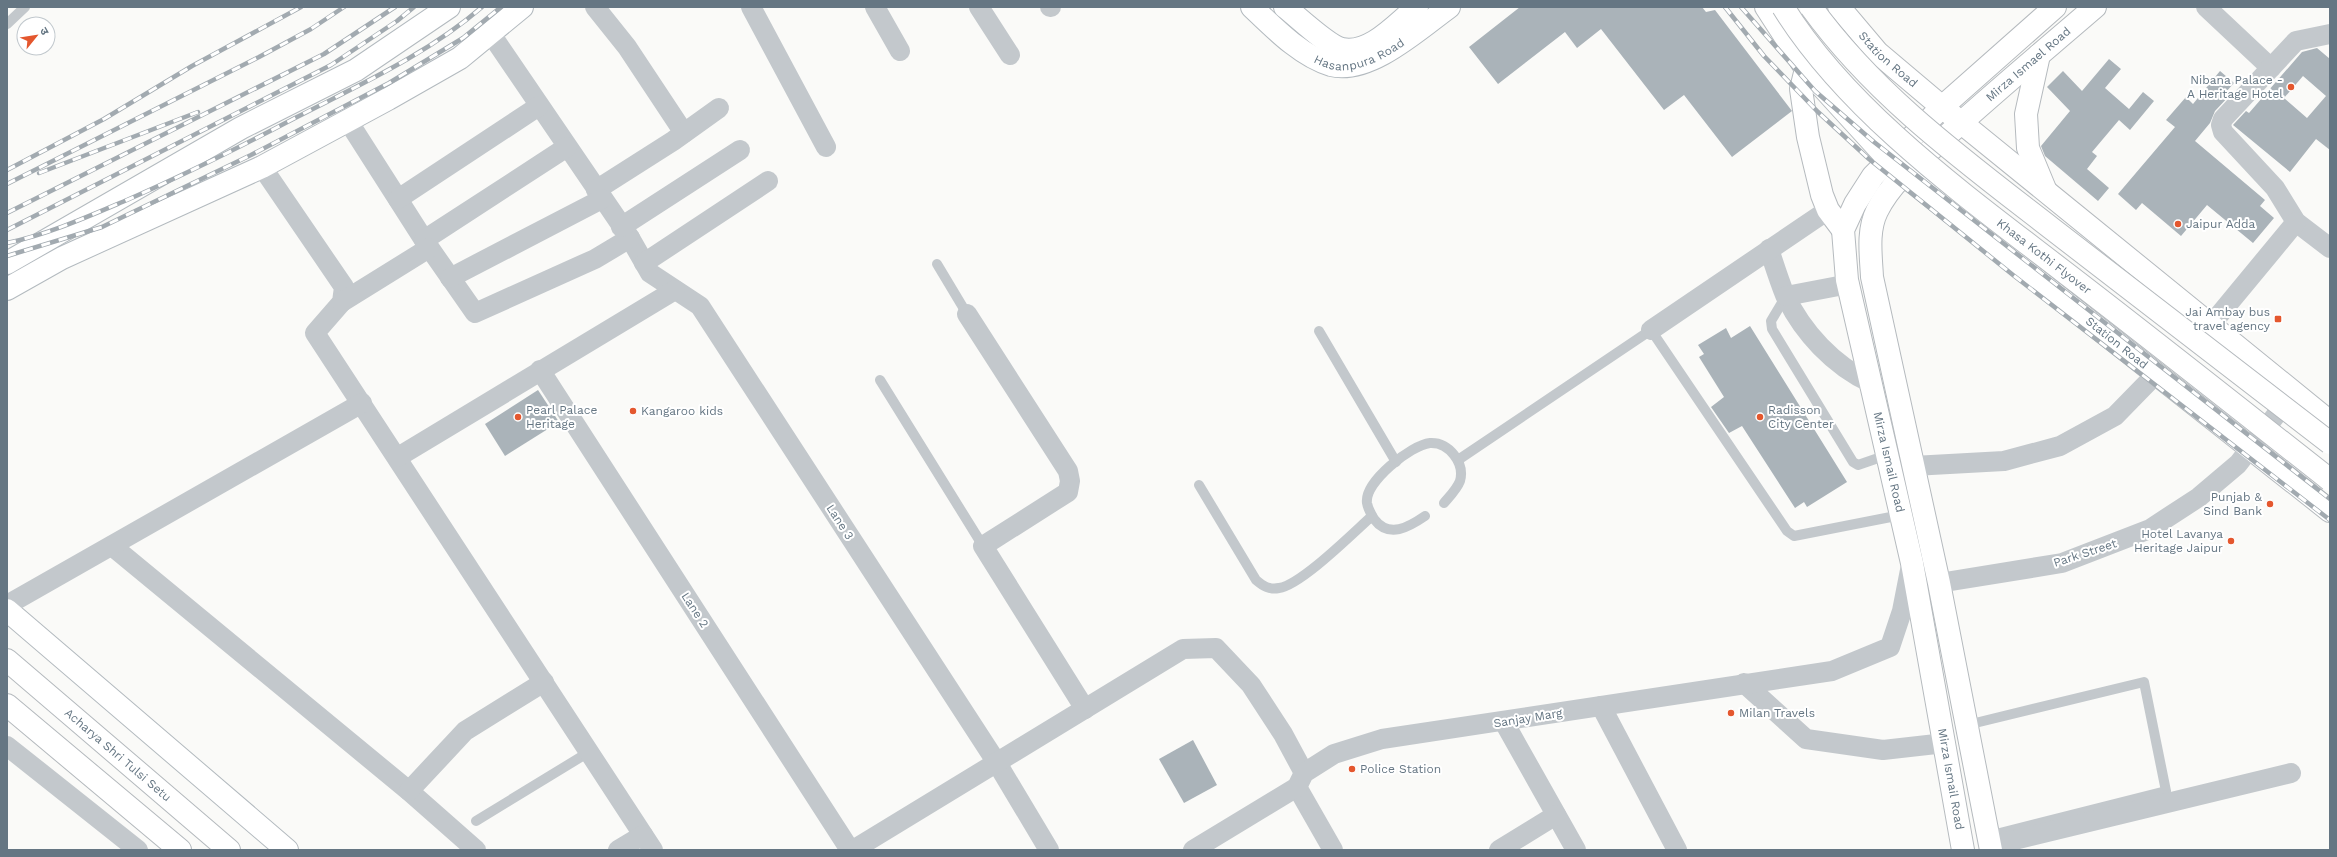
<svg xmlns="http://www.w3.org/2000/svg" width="2337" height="857" font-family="'Work Sans','Noto Sans Devanagari',sans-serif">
<rect width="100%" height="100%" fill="#fafaf8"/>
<g fill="#aab3b9" fill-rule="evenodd">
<polygon points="1520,7 1702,7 1706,12 1715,10 1792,111 1732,157 1684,95 1664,110 1601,29 1577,48 1565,32 1498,84 1469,47"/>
<path d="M 2317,48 L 2330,59 L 2330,150 L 2316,139 L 2290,172 L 2233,125 L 2246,111 L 2249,113 L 2302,52 ZM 2303,76 L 2326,96 L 2307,118 L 2284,98 Z"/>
<polygon points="2109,59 2121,69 2105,88 2129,109 2143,92 2154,101 2130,130 2119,120 2092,152 2097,156 2087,169 2109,188 2098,201 2045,156 2041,146 2070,111 2047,87 2063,71 2082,91"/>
<polygon points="2220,71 2234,83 2225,93 2229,96 2215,111 2210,123 2195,141 2265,200 2260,206 2274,218 2253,243 2207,205 2181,236 2142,203 2136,210 2118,194 2175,127 2166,120 2186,97 2193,104"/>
<polygon points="1750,326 1847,482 1807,507 1804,502 1795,508 1742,426 1729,433 1711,407 1724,397 1699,357 1704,354 1698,345 1726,328 1731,338"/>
<polygon points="538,390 559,422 505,456 485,424"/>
<polygon points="1193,740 1217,785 1184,803 1159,759"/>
</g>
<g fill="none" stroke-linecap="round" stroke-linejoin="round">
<defs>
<g id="secondary">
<path id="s1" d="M 1252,7 C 1274,28 1301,56 1331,65 C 1369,75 1420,28 1449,7"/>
<path d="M 1285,7 C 1298,17 1328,46 1342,49 C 1370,55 1397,23 1417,7"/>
<polyline points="7,263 241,128 356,70 449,7"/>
<polyline points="7,289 62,258 262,167 388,99 460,58 522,7"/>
<polyline points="7,610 287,850"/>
</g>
<g id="primary">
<polyline points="1766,7 1806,69 1889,160"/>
<path id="s2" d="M 1839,7 L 1878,53 L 1942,107 L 2330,422"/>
<polyline points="2039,55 2026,114 2028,148 2045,189"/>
<polyline points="1806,69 1801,89 1808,137 1822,195 1828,210 1843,230"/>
<path id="s3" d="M 1904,175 L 2330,511"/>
<polyline points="1963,850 1912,563 1847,280 1843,230 1855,204 1873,176 1942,107 2055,7"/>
<path id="s4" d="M 1991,850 L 1939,583 L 1872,277 C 1871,256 1867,231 1877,211 C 1891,182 1918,161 1942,140 C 1992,94 2044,51 2095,7"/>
</g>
<g id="highway">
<path id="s5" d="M 7,660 L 229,850"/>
<polyline points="7,705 180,850"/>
</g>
</defs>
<use href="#secondary" stroke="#b3babf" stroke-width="24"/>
<use href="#primary" stroke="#b5babe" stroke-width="24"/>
<use href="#highway" stroke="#b4b9bd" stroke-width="24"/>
<g stroke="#c3c8cc" stroke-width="10">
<polyline points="7,24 25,7"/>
<polyline points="937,264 967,314"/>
<polyline points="1786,296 1771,321 1772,329 1853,462 1858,465 1887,455"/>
<polyline points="1319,331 1396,462"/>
<polyline points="880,380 983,546"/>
<polyline points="1458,460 1651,330 1787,531 1794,536 1901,515"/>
<path d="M 1199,485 L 1256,580 C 1263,586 1269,590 1279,588 C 1301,585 1353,533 1372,516"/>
<path d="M 1425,516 C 1409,527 1389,539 1374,519 C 1371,514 1368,509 1367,503 C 1364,482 1411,445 1430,443 C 1449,442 1465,463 1460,481 C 1457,489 1450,496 1444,503"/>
<polyline points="1967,725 2144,682 2166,791 1988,836"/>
<polyline points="476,821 589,752"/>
</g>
<g stroke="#c3c8cc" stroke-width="20">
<polyline points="595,7 627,47 684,133"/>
<polyline points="751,7 826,147"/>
<polyline points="875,7 900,51"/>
<polyline points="979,7 1010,55"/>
<polyline points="1050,7 1051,7"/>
<polyline points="2206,7 2271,68"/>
<polyline points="491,34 630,238 650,273 700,306 997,763 1049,850"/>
<polyline points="2330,34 2296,41 2223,119 2221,125 2223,132 2275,188 2296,222 2330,248"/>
<polyline points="348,121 424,240 475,313 595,259 630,238"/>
<polyline points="262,167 344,287 342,302 315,333 653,850"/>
<polyline points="596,190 673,141 719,108"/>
<polyline points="398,199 539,106"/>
<polyline points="621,227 740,150"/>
<polyline points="424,240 567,147"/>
<path d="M 1769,249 C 1774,264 1779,280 1785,295 C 1802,332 1834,366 1871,383"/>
<polyline points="644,263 768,181"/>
<polyline points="450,278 602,199"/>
<polyline points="1786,296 1849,284"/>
<polyline points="342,302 429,248"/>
<polyline points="967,314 1068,471 1070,481 1068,492 983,546 1085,709"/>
<polyline points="2210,326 2296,222"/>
<polyline points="1651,330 1828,210"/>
<polyline points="540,370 850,850"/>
<polyline points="398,457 675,290"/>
<polyline points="1913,466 2004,461 2060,446 2115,416 2156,374"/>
<polyline points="112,546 409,791 476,850"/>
<polyline points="1939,583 2062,563 2150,529 2199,497 2238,464 2293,393"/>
<polyline points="7,605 362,403"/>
<polyline points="1744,683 1806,739 1883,750 1945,743"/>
<polyline points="1601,706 1677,850"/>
<polyline points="1504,722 1576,850"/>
<polyline points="7,746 138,850"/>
<polyline points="1297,787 1333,850"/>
<polyline points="409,791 465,731 544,682"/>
<polyline points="1990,846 2291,773"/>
<polyline points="618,850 643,835"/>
<polyline points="853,850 1183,649 1216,648 1251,685 1283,734 1304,773"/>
<polyline points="1193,850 1297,787 1304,773 1334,754 1382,739 1832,671 1890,647 1902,611 1911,565"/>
<polyline points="1499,850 1556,815"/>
</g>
<use href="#secondary" stroke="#fff" stroke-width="22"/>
<use href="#primary" stroke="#fff" stroke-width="22"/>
<use href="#highway" stroke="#fff" stroke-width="22"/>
<defs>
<g id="rail">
<polyline points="1725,7 1764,56 1818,112 1869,159 2013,275 2330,520"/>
<polyline points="1741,7 1815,91 1874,142 2330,499"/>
<polyline points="7,170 104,119 192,66 301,7"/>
<polyline points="39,173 198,112"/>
<polyline points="7,184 259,57 311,29 344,7"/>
<polyline points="7,213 324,54 395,7"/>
<polyline points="7,230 331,65 397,21 414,7"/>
<path d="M 7,243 C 49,234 87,217 127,200 C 184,175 240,147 295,118 C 359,85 428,54 482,7"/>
<polyline points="7,256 102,227 251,155 389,83 463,38 501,7"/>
</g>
</defs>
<use href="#rail" stroke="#a2aab0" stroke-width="4.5"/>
<use href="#rail" stroke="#fff" stroke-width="3" stroke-dasharray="9" stroke-linecap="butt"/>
<defs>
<g id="primary-bridge">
<path id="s6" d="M 1783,7 C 1848,112 1966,196 2063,271 C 2153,340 2241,410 2330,480"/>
<path d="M 1811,7 C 1875,96 1966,162 2051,228 C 2144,300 2237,372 2330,443"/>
</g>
</defs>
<use href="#primary-bridge" stroke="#b5babe" stroke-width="24" stroke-linecap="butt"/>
<use href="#primary-bridge" stroke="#fff" stroke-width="22"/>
</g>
<g fill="#e4572e" stroke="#fff" stroke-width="1.5">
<circle cx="2291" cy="87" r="4"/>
<circle cx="2178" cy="224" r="4"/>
<rect x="2274" y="315" width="8" height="8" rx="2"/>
<circle cx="633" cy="411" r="4"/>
<circle cx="518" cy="417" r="4"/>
<circle cx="1760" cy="417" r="4"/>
<circle cx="2270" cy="504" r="4"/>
<circle cx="2231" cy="541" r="4"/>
<circle cx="1731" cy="713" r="4"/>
<circle cx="1352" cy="769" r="4"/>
</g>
<g text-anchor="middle" stroke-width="4" stroke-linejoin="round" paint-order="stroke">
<g font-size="12" fill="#657683" stroke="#fff">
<text dy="4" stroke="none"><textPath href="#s1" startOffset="129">Hasanpura Road</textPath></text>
<text dy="4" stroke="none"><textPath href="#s2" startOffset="72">Station Road</textPath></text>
<text dy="4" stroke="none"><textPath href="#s4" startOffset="864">Mirza Ismael Road</textPath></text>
<text dy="4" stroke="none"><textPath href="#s6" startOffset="363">Khasa Kothi Flyover</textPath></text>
<text dy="4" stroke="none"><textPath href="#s3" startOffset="271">Station Road</textPath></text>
<text transform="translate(1889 462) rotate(77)" y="4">Mirza Ismail Road</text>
<text transform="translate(840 522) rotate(57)" y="4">Lane 3</text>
<text transform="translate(2085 553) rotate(-18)" y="4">Park Street</text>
<text transform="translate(695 610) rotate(57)" y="4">Lane 2</text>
<text transform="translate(1528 718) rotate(-9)" y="4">Sanjay Marg</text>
<text dy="4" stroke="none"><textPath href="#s5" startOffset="146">Acharya Shri Tulsi Setu</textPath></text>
<text transform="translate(1951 779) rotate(80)" y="4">Mirza Ismail Road</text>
</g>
<g font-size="12" fill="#657683" stroke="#fff" text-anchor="start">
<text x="2283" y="84" text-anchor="end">Nibana Palace -<tspan x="2283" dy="14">A Heritage Hotel</tspan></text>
<text x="2186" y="228">Jaipur Adda</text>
<text x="2270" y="316" text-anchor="end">Jai Ambay bus<tspan x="2270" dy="14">travel agency</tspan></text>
<text x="526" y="414">Pearl Palace<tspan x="526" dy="14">Heritage</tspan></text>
<text x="1768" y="414">Radisson<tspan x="1768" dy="14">City Center</tspan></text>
<text x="641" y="415">Kangaroo kids</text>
<text x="2262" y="501" text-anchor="end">Punjab &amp;<tspan x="2262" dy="14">Sind Bank</tspan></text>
<text x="2223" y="538" text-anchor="end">Hotel Lavanya<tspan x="2223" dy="14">Heritage Jaipur</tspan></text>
<text x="1739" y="717">Milan Travels</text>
<text x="1360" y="773">Police Station</text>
</g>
</g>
<rect width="2337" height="857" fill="none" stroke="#657683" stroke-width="16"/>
<g transform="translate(36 36) rotate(60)"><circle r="19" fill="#ffffff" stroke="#c1c8cd"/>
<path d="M0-3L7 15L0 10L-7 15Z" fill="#e4572e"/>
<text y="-6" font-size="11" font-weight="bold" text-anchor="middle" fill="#657683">उ</text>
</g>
</svg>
